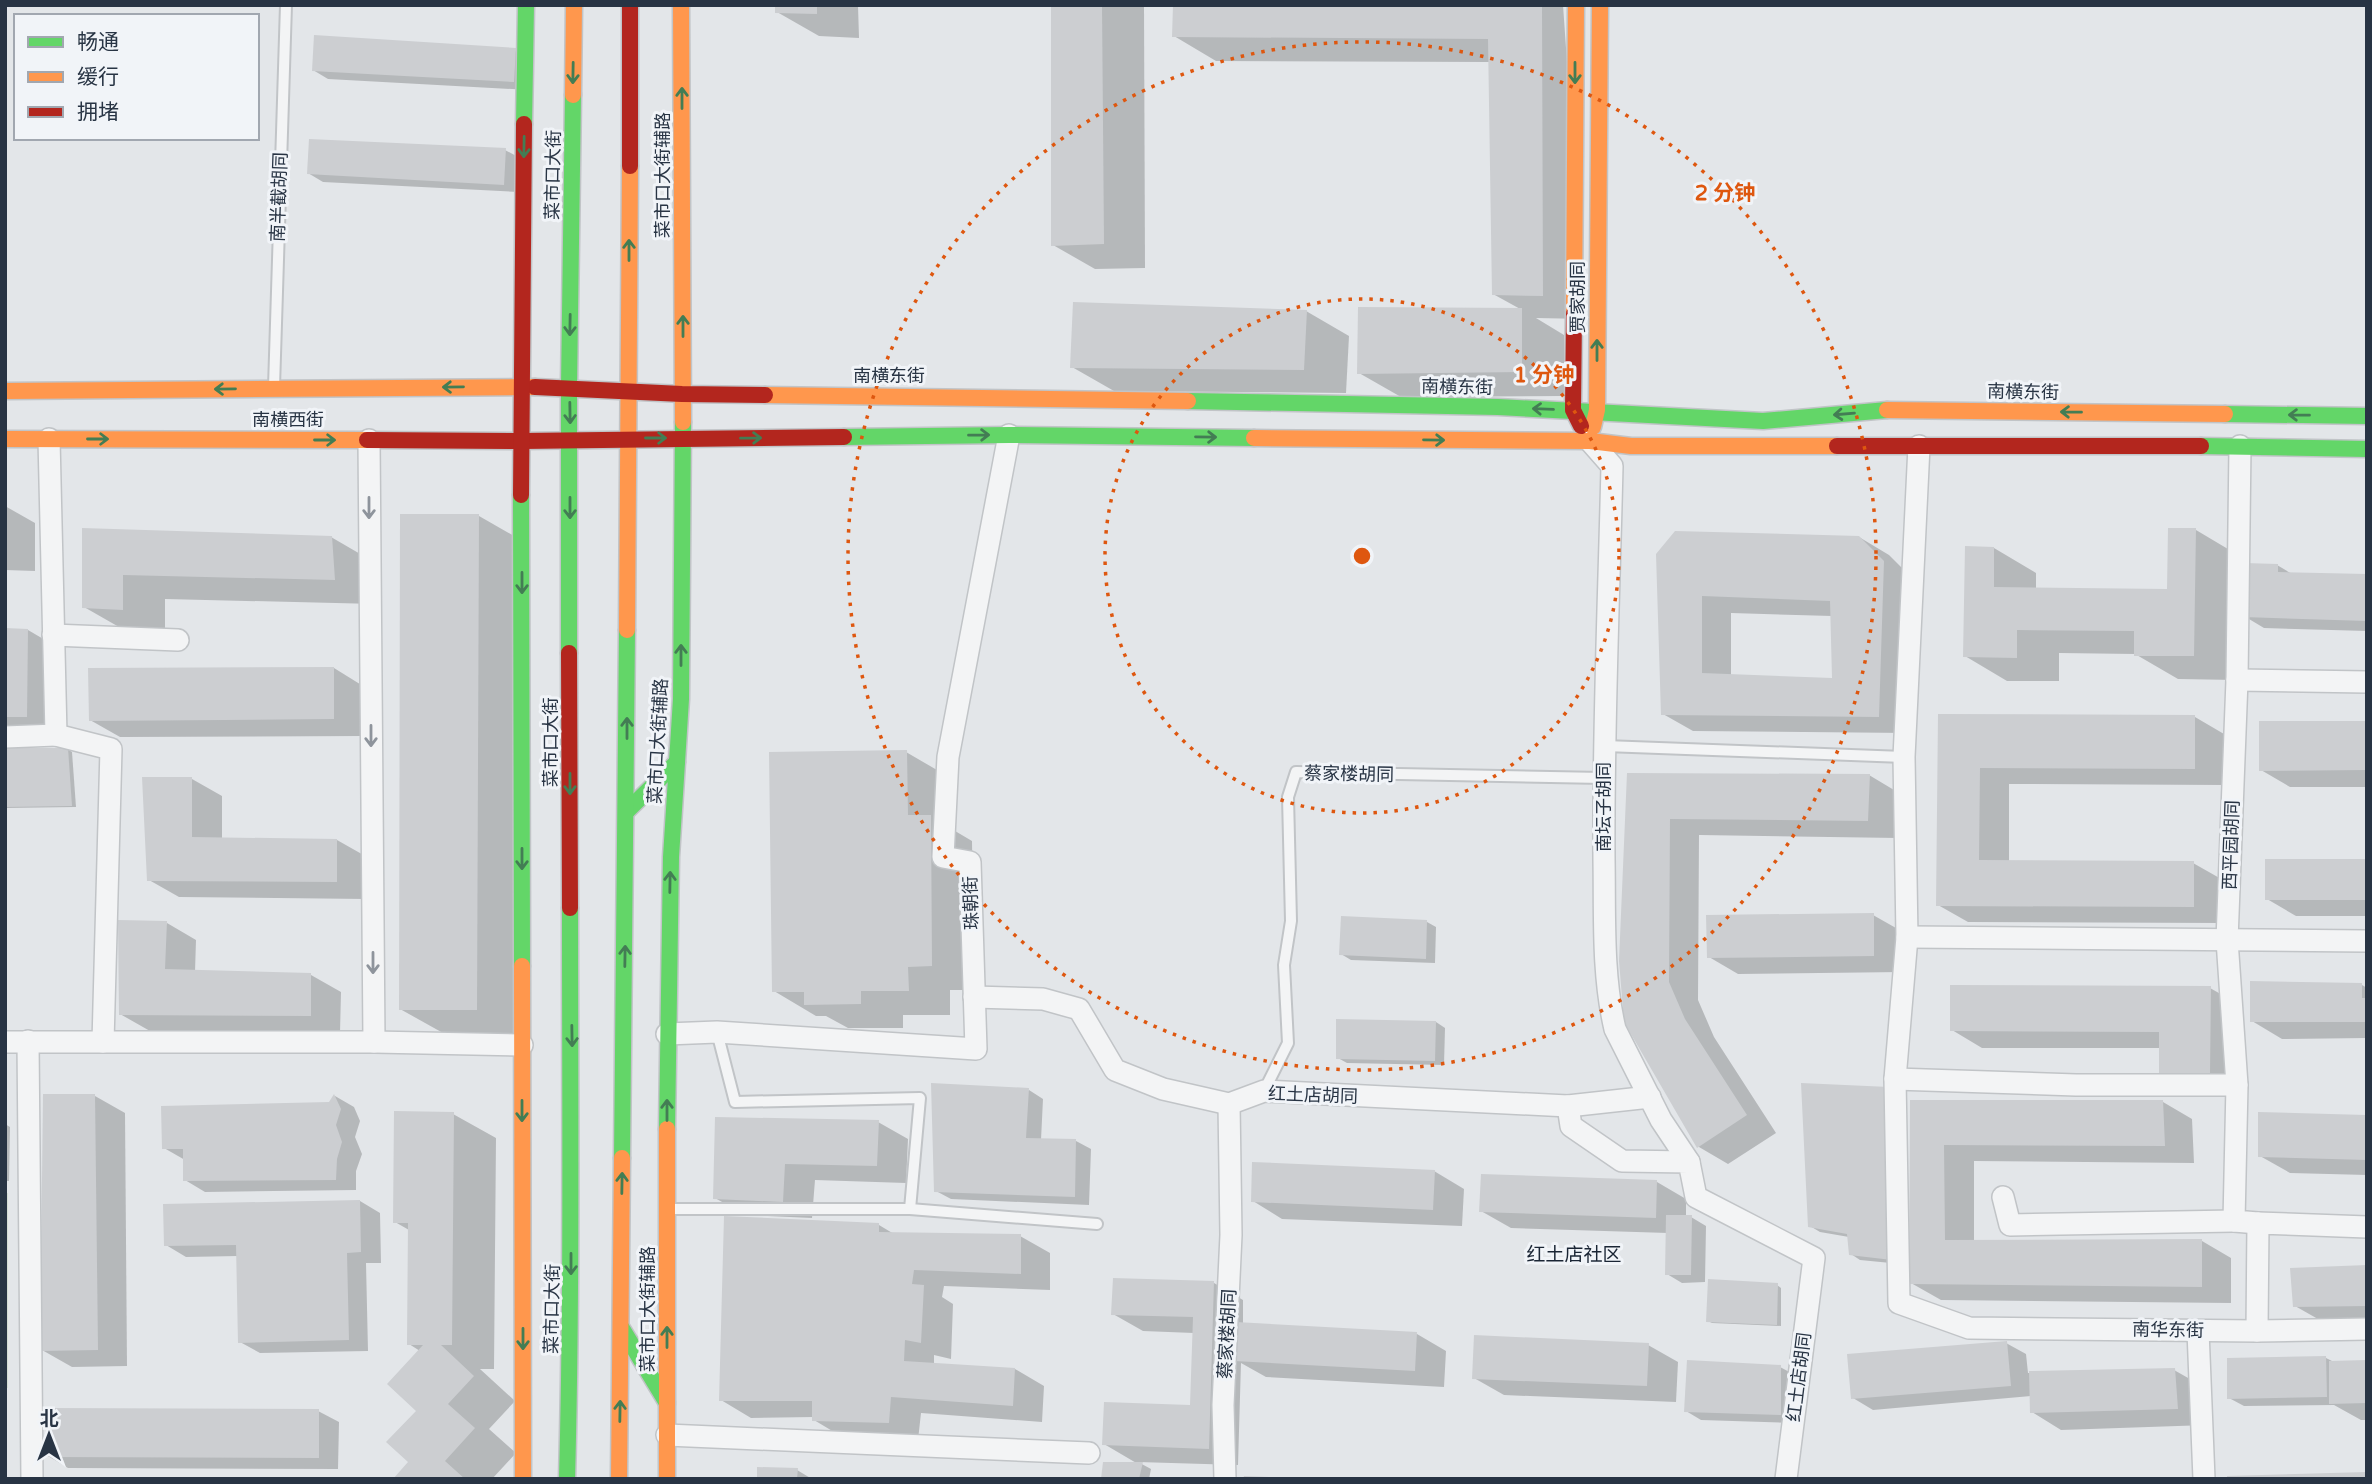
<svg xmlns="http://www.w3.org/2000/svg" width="2372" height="1484" font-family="'Varela Round','Noto Sans SC',sans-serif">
<rect width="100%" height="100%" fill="#e3e6e9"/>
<rect fill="#d4ddd4" x="5" y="1193" width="3" height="195"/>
<g fill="#0003" fill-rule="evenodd">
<polygon points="777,5 858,5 859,38 819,36 777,12"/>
<polygon points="1053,5 1144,5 1145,268 1095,269 1053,245"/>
<polygon points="1175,5 1563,5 1585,319 1536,318 1564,335 1564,396 1401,397 1359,373 1522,310 1493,294 1490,62 1216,61 1174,36"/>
<polygon points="515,49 529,90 328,79 313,70"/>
<polygon points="505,150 520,158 518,192 323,182 308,173"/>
<polygon points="1306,311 1349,336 1346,393 1114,391 1072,367"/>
<polygon points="5,506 35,523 35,571 5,570"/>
<polygon points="479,516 521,540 519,1034 443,1033 400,1009"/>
<polygon points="84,530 331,537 374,562 376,604 165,599 165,634 126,631 84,607"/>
<polygon points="2196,530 2238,555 2236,680 2178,679 2135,654 2059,653 2059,681 2007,681 1965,656 1994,548 2036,573 2036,589 2169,591"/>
<path d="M 1676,533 L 1859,537 L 1889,555 L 1914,580 L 1908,733 L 1693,731 L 1663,714 ZM 1731,613 L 1832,616 L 1834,680 L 1731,676 Z"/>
<polygon points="2277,565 2292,574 2367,576 2367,631 2264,628 2244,616"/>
<polygon points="5,630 28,630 57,647 57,733 5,733"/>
<polygon points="334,668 363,686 364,736 120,737 90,720"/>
<polygon points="1939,716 2195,717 2224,734 2224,785 2009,784 2009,862 2193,863 2223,880 2223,923 1968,922 1938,905"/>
<polygon points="2367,723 2367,787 2290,787 2261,770"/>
<polygon points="5,749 67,749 72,752 76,807 5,808"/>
<polygon points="906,752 949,777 950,828 972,841 974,990 950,990 950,1015 903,1015 903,1028 848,1028 826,1016 816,1016 774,991"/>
<polygon points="1628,775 1869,775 1899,793 1898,838 1699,835 1698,1000 1714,1037 1776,1133 1728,1164 1699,1147"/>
<polygon points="192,779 222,796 222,839 337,840 367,857 366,899 179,897 149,880"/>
<polygon points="2367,860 2367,916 2296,916 2267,899"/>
<polygon points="1873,915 1903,932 1903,972 1738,974 1709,957"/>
<polygon points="1427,922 1436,927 1435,963 1351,960 1341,954"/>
<polygon points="167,923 196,940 195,972 311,975 341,992 340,1033 150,1031 120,1014"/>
<polygon points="2362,985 2367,988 2367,1038 2282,1039 2252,1021"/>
<polygon points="2210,988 2240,1005 2240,1090 2191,1090 2161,1073 2161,1048 1982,1048 1952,1030"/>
<polygon points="1436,1022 1445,1028 1444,1065 1347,1063 1338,1058"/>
<polygon points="1888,1089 1901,1264 1860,1260 1851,1254 1849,1237 1820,1232 1810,1226"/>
<polygon points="1029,1090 1043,1099 1041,1140 1076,1141 1091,1149 1089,1205 951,1199 936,1191"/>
<polygon points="95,1096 125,1113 127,1366 72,1367 42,1350"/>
<polygon points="335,1096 354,1107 360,1121 355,1137 362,1154 356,1171 356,1190 205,1192 185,1180 185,1160 164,1148 330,1104"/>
<polygon points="1912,1102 2163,1102 2192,1119 2194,1163 1974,1161 1974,1242 2202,1241 2231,1258 2231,1303 1941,1300 1911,1283"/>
<polygon points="453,1114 496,1138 494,1369 480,1369 515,1401 489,1429 516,1453 492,1479 395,1479 411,1462 418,1411 420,1351 409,1344 409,1230 395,1222"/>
<polygon points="2365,1117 2367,1175 2290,1173 2260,1156"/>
<polygon points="717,1118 878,1122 908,1139 906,1183 815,1180 812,1218 745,1215 715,1198"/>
<polygon points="5,1124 10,1127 9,1181 5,1181"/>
<polygon points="1434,1171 1464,1189 1462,1226 1282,1219 1253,1201"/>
<polygon points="1657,1182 1686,1199 1686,1217 1691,1217 1706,1226 1705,1282 1682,1283 1667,1274 1668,1233 1511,1228 1481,1211"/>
<polygon points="360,1201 380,1213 381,1263 366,1263 368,1351 260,1353 240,1342 238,1256 186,1257 166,1245"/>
<polygon points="879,1225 894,1234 1020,1236 1050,1253 1050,1290 944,1286 942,1297 953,1304 951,1359 934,1355 934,1365 1015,1369 1044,1386 1042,1422 921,1413 918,1440 844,1438 814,1420 814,1417 751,1418 721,1400"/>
<polygon points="2367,1267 2367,1323 2325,1323 2295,1306"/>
<polygon points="1214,1283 1243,1300 1243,1324 1417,1334 1446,1351 1444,1387 1266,1377 1241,1363 1238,1465 1138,1462 1151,1469 1149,1479 1103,1479 1138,1464 1104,1444 1192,1406 1194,1333 1143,1331 1113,1314"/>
<polygon points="1777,1285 1781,1288 1781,1326 1712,1323 1708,1321"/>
<polygon points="2006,1343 2026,1354 2028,1373 2174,1370 2204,1387 2207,1425 2061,1430 2032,1412 2031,1396 1873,1410 1853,1398"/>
<polygon points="1648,1345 1678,1362 1676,1402 1504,1395 1474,1378"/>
<polygon points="2326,1358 2334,1362 2367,1361 2367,1420 2361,1420 2334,1405 2244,1406 2229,1398"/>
<polygon points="1780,1367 1795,1375 1795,1423 1701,1420 1686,1411"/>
<polygon points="318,1411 339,1422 338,1469 68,1468 48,1456"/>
<polygon points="797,1470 812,1479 759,1479"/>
</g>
<g fill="#ccced1" fill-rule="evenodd">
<polygon points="775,5 817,5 817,14 775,13"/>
<polygon points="1051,5 1102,5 1104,244 1051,246"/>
<polygon points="1173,5 1542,5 1543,296 1492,295 1488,39 1172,37"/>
<polygon points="314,35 516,48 514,82 312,71"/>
<polygon points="309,139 506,148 504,185 307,174"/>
<polygon points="1073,302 1307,310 1304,370 1070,368"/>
<polygon points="1358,307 1522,308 1522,372 1357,374"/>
<polygon points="400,514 479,514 477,1010 399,1010"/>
<polygon points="82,528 332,536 335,580 123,575 123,610 82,608"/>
<polygon points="2168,528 2196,528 2194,656 2134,656 2134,631 2017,630 2017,658 1963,657 1965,546 1994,547 1994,587 2167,589"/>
<path d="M 1675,531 L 1859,536 L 1884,561 L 1879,717 L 1661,715 L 1656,554 ZM 1702,596 L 1830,601 L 1832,678 L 1702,673 Z"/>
<polygon points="2244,563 2278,564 2278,572 2367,574 2367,621 2243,617"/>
<polygon points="5,628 28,629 27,717 5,717"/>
<polygon points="334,667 334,719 89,721 88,668"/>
<polygon points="1938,714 2195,715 2195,769 1980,768 1979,860 2194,861 2194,907 1936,906"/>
<polygon points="2259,721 2367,721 2367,770 2259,771"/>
<polygon points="5,748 68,748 72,806 5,807"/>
<polygon points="907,750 908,815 931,815 932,966 908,967 909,991 861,991 861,1004 804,1005 804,992 772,992 769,752"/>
<polygon points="1627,773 1870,774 1868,821 1670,819 1669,982 1685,1019 1747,1115 1697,1148 1624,1022 1619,961"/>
<polygon points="142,777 192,777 192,837 337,839 337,882 147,881"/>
<rect x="2265" y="859" width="102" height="41"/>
<polygon points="1874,913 1874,956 1707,958 1706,915"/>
<polygon points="1341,916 1427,920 1426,959 1339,955"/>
<polygon points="118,920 167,921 165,969 311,973 311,1016 119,1015"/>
<polygon points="2250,981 2362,983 2362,998 2367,998 2367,1022 2250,1022"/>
<polygon points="1950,985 2211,986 2210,1074 2159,1074 2159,1032 1950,1031"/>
<polygon points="1336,1019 1436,1021 1435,1061 1336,1059"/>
<polygon points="931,1083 1029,1088 1026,1138 1076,1139 1075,1197 934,1192"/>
<polygon points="1801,1083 1889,1087 1892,1260 1849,1255 1847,1234 1808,1227"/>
<polygon points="43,1094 95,1094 98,1350 40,1351"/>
<polygon points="334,1094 341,1109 336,1125 342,1142 337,1159 336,1180 183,1181 183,1149 162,1149 161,1106 329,1102"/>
<polygon points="1910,1100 2163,1100 2165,1146 1944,1145 1945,1240 2202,1239 2202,1287 1909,1284"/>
<polygon points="394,1111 454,1112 452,1345 441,1345 474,1376 448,1404 475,1428 445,1461 465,1479 393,1479 408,1462 386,1442 416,1411 387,1384 423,1345 407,1345 408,1223 393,1223"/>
<polygon points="2258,1112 2366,1115 2367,1160 2258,1157"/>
<polygon points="715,1117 879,1120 877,1166 785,1164 783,1202 713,1199"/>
<polygon points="1252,1162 1435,1170 1433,1210 1251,1202"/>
<polygon points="1481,1174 1657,1180 1656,1218 1479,1212"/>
<polygon points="360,1200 361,1252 347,1253 349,1340 238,1343 236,1245 164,1246 163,1204"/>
<polygon points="1666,1215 1692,1215 1691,1275 1665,1275"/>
<polygon points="724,1216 879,1223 879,1232 1021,1234 1021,1274 914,1270 912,1284 924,1285 921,1343 905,1340 904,1361 1015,1368 1013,1406 891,1397 889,1423 812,1421 812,1401 719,1401"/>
<polygon points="2367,1265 2367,1306 2293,1307 2290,1268"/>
<polygon points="1113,1278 1214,1281 1209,1449 1102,1445 1104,1402 1190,1405 1193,1317 1111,1315"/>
<polygon points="1708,1279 1778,1283 1777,1325 1706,1322"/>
<polygon points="1236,1322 1417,1332 1415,1371 1234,1361"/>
<polygon points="1474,1335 1649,1343 1647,1386 1472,1379"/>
<polygon points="2007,1341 2011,1386 1851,1399 1847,1354"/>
<polygon points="2326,1356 2327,1397 2227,1399 2227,1358"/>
<polygon points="1687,1360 1781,1365 1781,1415 1684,1412"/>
<polygon points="2367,1360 2367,1403 2329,1404 2329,1361"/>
<polygon points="2175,1368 2178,1409 2030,1413 2029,1371"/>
<polygon points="47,1408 319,1409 319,1458 47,1457"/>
<polygon points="1103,1462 1143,1462 1139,1479 1101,1479"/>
<polygon points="757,1467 798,1468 797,1479 757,1479"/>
<polygon points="2367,1472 2367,1479 2227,1479 2227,1476"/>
<polygon points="1244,1476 1269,1477 1269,1479 1243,1479"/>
</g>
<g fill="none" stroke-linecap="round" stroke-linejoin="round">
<defs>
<g id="lane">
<polyline points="274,387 286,5"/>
<polyline points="1605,746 1904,757"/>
<polyline points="717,1032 735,1102 920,1098 910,1209"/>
<polyline points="1264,1091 1288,1043 1284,965 1291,921 1288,797 1296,772 1603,778"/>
<polyline points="670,1209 910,1209 1097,1224"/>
</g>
<g id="street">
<polyline points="49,439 56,735 111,749 103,1042"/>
<polyline points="369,440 374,1042"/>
<path d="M 1590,441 L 1612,466 C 1609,597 1603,728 1604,859 C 1605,915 1602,974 1615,1029 L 1661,1120 L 1689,1162"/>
<polyline points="1919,446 1904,757 1907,937 1895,1079 1899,1303 1969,1328 2257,1331 2367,1329"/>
<polyline points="2240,446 2237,680 2227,940 2237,1085 2234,1221 2258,1223"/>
<polyline points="53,635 178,640"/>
<polyline points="2237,680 2367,682"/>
<polyline points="5,737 56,735"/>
<polyline points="1907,937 2367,941"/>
<polyline points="974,997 1043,999 1079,1009 1115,1070 1163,1089 1229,1104 1264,1091 1568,1106 1650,1097"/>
<polyline points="667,1034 717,1032 976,1049 970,862 943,857 948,757 1009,435"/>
<polyline points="28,1041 32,1479"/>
<polyline points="5,1042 374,1042 522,1045"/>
<polyline points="1895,1079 2076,1085 2237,1085"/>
<polyline points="1568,1106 1571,1126 1622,1161 1689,1162 1696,1197 1814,1258 1786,1479"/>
<polyline points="2003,1197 2010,1225 2234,1221"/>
<polyline points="2198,1331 2204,1479"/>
<polyline points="2257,1331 2258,1223 2367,1227"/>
<polyline points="667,1435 1089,1453"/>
<polyline points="1225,1479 1223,1405 1231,1235 1229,1104"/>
</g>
<g id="fast">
<polyline points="524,124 526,5"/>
<polyline points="1188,401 1498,407 1763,421 1887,410"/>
<polyline points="2225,414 2367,416"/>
<polyline points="844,437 1009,435 1254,438"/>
<polyline points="2201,446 2367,449"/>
<polyline points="521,495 522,966"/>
<polyline points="569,653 569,387 573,95"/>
<polyline points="626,812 677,762"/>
<polyline points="667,1129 671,857 681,699 683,422"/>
<polyline points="622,1158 627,630"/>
<polyline points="621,1327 667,1403"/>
<path d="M 567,1479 C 572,1288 570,1098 570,908"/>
</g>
<g id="slow">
<polyline points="681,5 683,422"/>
<polyline points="573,95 574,5"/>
<polyline points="1574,314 1576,5"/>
<polyline points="5,391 535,387"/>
<polyline points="765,395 1188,401"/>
<polyline points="1887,410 2225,414"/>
<polyline points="1593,427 1597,410 1600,5"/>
<polyline points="1254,438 1590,441 1631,446 1837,446"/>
<polyline points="5,439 367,440"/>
<polyline points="627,630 630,166"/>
<polyline points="522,966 523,1479"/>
<polyline points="667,1129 667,1479"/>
<polyline points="619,1479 622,1158"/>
</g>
<g id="jam">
<polyline points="630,166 630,5"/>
<polyline points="1574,314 1573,410 1581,426"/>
<polyline points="535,387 682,394 765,395"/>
<polyline points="367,440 522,441 844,437"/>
<polyline points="1837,446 2201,446"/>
<polyline points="521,495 524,124"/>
<polyline points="569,653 570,908"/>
</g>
</defs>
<use href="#lane" stroke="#c1c4c7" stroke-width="14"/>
<use href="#street" stroke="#c1c4c7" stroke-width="24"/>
<use href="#fast" stroke="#c1c4c7" stroke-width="19"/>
<use href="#slow" stroke="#c1c4c7" stroke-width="19"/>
<use href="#jam" stroke="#c1c4c7" stroke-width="19"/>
<use href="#lane" stroke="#f3f4f5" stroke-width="10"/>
<use href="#street" stroke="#f3f4f5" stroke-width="21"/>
<use href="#fast" stroke="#63d668" stroke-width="16"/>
<use href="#slow" stroke="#ff974d" stroke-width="16"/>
<use href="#jam" stroke="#b3261e" stroke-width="16"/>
</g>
<defs><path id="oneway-shaft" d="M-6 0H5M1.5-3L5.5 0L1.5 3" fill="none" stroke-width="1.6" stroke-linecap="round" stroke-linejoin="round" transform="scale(1.75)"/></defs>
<g stroke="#437d54">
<use href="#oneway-shaft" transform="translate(573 73) rotate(91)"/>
<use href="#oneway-shaft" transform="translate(1575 73) rotate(90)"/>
<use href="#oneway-shaft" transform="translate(682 98) rotate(-90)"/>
<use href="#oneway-shaft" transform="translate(524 147) rotate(91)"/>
<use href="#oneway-shaft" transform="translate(629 250) rotate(-90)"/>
<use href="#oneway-shaft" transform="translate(570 325) rotate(91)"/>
<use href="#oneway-shaft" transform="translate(683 326) rotate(-90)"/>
<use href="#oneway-shaft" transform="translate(1597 350) rotate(-90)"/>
<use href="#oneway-shaft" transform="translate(453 387) rotate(179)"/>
<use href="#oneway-shaft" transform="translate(225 389) rotate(179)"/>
<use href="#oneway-shaft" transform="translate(1543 409) rotate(-178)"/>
<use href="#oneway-shaft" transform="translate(2071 412) rotate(-179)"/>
<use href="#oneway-shaft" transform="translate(570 413) rotate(89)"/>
<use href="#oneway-shaft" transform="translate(1844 414) rotate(175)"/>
<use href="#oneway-shaft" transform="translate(2299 415) rotate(-179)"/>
<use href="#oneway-shaft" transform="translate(979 435) rotate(-1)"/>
<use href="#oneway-shaft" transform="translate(1206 437) rotate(1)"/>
<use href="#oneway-shaft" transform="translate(656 438)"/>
<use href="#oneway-shaft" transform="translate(751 438) rotate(-1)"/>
<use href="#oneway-shaft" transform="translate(98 439)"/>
<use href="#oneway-shaft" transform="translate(325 440)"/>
<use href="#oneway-shaft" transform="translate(1434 440) rotate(1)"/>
<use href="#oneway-shaft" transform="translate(570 508) rotate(90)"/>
<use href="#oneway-shaft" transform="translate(522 583) rotate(90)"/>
<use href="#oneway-shaft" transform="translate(681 655) rotate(-90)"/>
<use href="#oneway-shaft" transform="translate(627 728) rotate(-90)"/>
<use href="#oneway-shaft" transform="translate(570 784) rotate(90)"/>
<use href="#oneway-shaft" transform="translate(522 859) rotate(90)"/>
<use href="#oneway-shaft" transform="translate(670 882) rotate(-89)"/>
<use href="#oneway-shaft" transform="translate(625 956) rotate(-89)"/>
<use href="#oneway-shaft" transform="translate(572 1036) rotate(89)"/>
<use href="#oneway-shaft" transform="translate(667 1110) rotate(-90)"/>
<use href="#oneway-shaft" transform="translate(522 1111) rotate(90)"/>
<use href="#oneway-shaft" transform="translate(622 1183) rotate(-89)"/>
<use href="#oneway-shaft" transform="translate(571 1264) rotate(90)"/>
<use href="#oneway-shaft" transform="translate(667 1337) rotate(-90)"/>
<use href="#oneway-shaft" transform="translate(523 1339) rotate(90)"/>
<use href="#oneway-shaft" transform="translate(620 1411) rotate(-89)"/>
</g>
<g stroke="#8e949c">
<use href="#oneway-shaft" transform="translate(369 508) rotate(90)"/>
<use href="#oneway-shaft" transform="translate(371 736) rotate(90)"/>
<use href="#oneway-shaft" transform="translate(373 963) rotate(90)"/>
</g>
<g fill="none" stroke="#de570f" stroke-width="3.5" stroke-dasharray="3.5 7">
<circle cx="1362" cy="556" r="257"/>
<circle cx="1362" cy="556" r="514"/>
</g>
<g text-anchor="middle" stroke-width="6" stroke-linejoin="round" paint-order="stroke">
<g font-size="18" fill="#283444" stroke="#f1f4f8">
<text transform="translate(553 175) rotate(-89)" y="6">菜市口大街</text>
<text transform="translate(663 175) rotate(-90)" y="6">菜市口大街辅路</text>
<text transform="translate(279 197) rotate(-88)" y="6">南半截胡同</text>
<text transform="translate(1578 297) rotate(-90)" y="6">贾家胡同</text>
<text x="889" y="382">南横东街</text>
<text transform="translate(1457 387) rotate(1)" y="6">南横东街</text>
<text transform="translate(2023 392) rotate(1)" y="6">南横东街</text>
<text x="288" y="426">南横西街</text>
<text transform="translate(658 741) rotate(-87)" y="6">菜市口大街辅路</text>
<text transform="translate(551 742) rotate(-90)" y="6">菜市口大街</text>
<text transform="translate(1349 774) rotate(1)" y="6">蔡家楼胡同</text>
<text transform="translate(1604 807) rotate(-90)" y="6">南坛子胡同</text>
<text transform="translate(2231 845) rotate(-88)" y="6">西平园胡同</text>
<text transform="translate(971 903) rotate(-92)" y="6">珠朝街</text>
<text transform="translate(1313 1095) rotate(2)" y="6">红土店胡同</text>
<text transform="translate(552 1309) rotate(-89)" y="6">菜市口大街</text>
<text transform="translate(648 1309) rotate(-90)" y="6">菜市口大街辅路</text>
<text transform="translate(2168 1330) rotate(1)" y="6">南华东街</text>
<text transform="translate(1227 1334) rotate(-87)" y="6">蔡家楼胡同</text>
<text transform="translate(1799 1377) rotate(-83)" y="6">红土店胡同</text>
</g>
<g font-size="19" fill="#1a2534" stroke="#f1f4f8">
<text x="1574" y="1261">红土店社区</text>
</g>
</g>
<circle cx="1362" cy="556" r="10" fill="#de570f" stroke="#f1f4f8" stroke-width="3.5"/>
<g font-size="21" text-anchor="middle" font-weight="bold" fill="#de570f" stroke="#f1f4f8" stroke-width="6" stroke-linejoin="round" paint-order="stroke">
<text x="1725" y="200">2 分钟</text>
<text x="1544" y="382">1 分钟</text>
</g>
<rect width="2372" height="1484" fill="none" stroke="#283444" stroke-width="14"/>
<rect x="14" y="14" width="245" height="126" fill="#f1f4f8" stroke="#a1a7b0" stroke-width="2"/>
<rect x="28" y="37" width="35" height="10" fill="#63d668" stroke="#a1a7b0" stroke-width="2"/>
<text x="77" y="49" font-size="21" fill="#283444">畅通</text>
<rect x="28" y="72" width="35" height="10" fill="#ff974d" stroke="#a1a7b0" stroke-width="2"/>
<text x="77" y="84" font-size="21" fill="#283444">缓行</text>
<rect x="28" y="107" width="35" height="10" fill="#b3261e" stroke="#a1a7b0" stroke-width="2"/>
<text x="77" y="119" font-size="21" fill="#283444">拥堵</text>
<g transform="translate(49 1435)" stroke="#f1f4f8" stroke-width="5" paint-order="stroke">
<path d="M0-5L12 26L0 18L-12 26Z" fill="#283444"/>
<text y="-10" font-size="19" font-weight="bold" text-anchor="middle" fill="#283444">北</text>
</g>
</svg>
